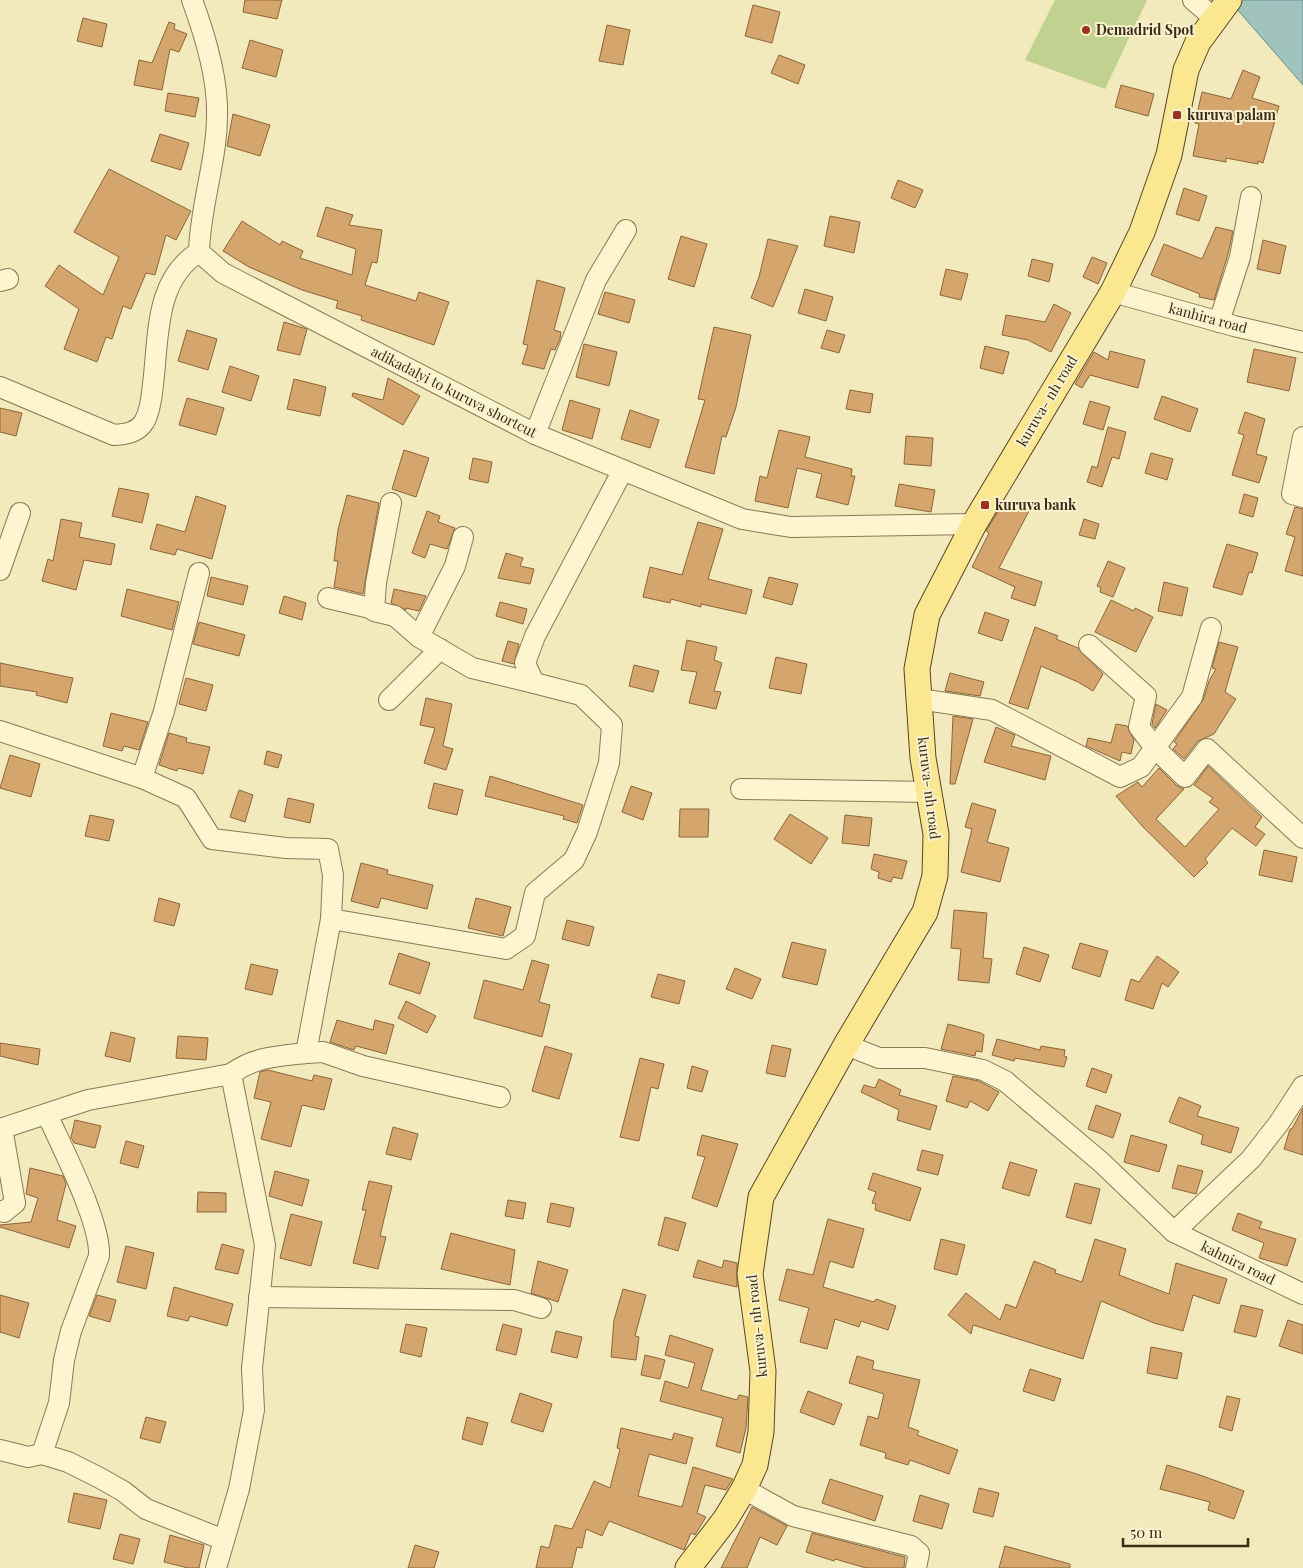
<svg xmlns="http://www.w3.org/2000/svg" width="1303" height="1568" font-family="'Playfair Display',serif">
<rect width="100%" height="100%" fill="#f2e9bc"/>
<polygon fill="#c1d18f" points="1055,0 1147,0 1105,89 1025,60"/>
<polygon fill="#a1c3bd" stroke="#67918d" points="1229,0 1303,0 1303,85"/>
<g fill="#d4a66e" stroke="#8d6537">
<polygon points="245,0 282,0 277,19 243,12"/>
<polygon points="753,5 780,12 772,43 745,36"/>
<polygon points="83,18 107,24 102,47 77,41"/>
<polygon points="169,22 175,24 174,29 187,34 179,52 170,49 162,90 134,85 139,60 152,63"/>
<polygon points="607,25 630,30 623,65 599,61"/>
<polygon points="250,40 283,50 276,77 242,68"/>
<polygon points="779,55 805,65 798,84 771,73"/>
<polygon points="1243,70 1260,77 1252,98 1279,106 1263,163 1258,161 1258,164 1226,158 1226,162 1193,156 1199,124 1195,123 1202,92 1231,99"/>
<polygon points="1121,85 1154,94 1148,116 1115,107"/>
<polygon points="168,93 199,98 195,117 165,111"/>
<polygon points="233,114 270,125 260,156 227,146"/>
<polygon points="160,134 189,143 181,170 151,161"/>
<polygon points="109,169 191,211 176,240 166,235 155,275 146,273 131,309 123,306 112,339 106,337 97,362 64,349 79,309 45,286 59,265 103,295 119,257 74,232"/>
<polygon points="898,180 923,190 915,208 891,198"/>
<polygon points="1184,188 1207,196 1199,221 1176,214"/>
<polygon points="326,207 353,215 349,225 382,230 377,263 372,262 365,285 416,301 419,292 449,302 434,345 361,320 362,316 336,308 338,301 302,290 249,267 223,251 242,221 280,245 282,241 303,251 300,258 352,275 356,249 317,236"/>
<polygon points="830,216 860,222 854,253 824,246"/>
<polygon points="1216,227 1233,231 1228,254 1214,300 1199,297 1200,294 1151,275 1164,244 1202,259"/>
<polygon points="681,236 707,244 694,287 668,279"/>
<polygon points="768,239 798,246 773,307 751,298 759,277"/>
<polygon points="1263,240 1286,246 1280,274 1257,269"/>
<polygon points="1092,257 1107,263 1098,284 1083,277"/>
<polygon points="1032,259 1053,264 1049,282 1028,276"/>
<polygon points="946,269 968,274 961,300 940,295"/>
<polygon points="537,280 565,288 554,330 561,332 560,339 555,350 551,349 544,369 522,364 528,345 523,344"/>
<polygon points="805,289 833,297 826,321 798,313"/>
<polygon points="605,292 635,300 629,323 598,314"/>
<polygon points="1054,304 1071,313 1051,352 1028,340 1002,335 1006,315 1045,322"/>
<polygon points="284,322 307,329 300,355 277,350"/>
<polygon points="714,327 751,335 736,407 726,437 722,436 714,474 685,467 705,400 698,399"/>
<polygon points="187,330 217,339 208,370 178,361"/>
<polygon points="827,330 845,335 839,353 821,348"/>
<polygon points="584,344 617,352 609,386 576,377"/>
<polygon points="985,346 1009,352 1003,374 980,368"/>
<polygon points="1254,349 1296,358 1289,391 1247,382"/>
<polygon points="1110,351 1145,360 1138,388 1090,375 1082,388 1075,384 1094,352 1108,360"/>
<polygon points="230,366 259,376 251,401 222,392"/>
<polygon points="388,378 420,396 403,425 352,396 353,393 383,400"/>
<polygon points="294,379 326,387 320,416 287,409"/>
<polygon points="850,390 873,394 870,413 846,409"/>
<polygon points="1162,396 1198,409 1190,432 1154,419"/>
<polygon points="187,398 224,408 216,435 179,425"/>
<polygon points="570,400 600,409 592,439 562,430"/>
<polygon points="1090,401 1110,407 1103,430 1083,424"/>
<polygon points="0,408 22,413 16,436 0,432"/>
<polygon points="630,410 659,420 650,448 621,439"/>
<polygon points="1245,412 1265,419 1256,454 1267,457 1259,483 1232,475 1244,435 1238,433"/>
<polygon points="1108,427 1126,432 1119,459 1112,457 1102,487 1087,482 1092,466 1097,468"/>
<polygon points="779,430 810,437 805,457 852,469 851,476 855,476 848,505 816,497 822,474 797,468 788,508 755,501 760,476 767,478"/>
<polygon points="906,436 933,438 931,466 904,464"/>
<polygon points="404,450 429,458 416,497 392,489"/>
<polygon points="1151,453 1173,459 1167,480 1145,473"/>
<polygon points="473,458 492,462 488,483 469,479"/>
<polygon points="899,484 935,490 931,512 895,506"/>
<polygon points="119,488 149,494 142,523 112,516"/>
<polygon points="1244,494 1258,498 1253,517 1239,513"/>
<polygon points="347,495 379,503 363,594 334,587 338,561 334,561 338,530"/>
<polygon points="196,496 226,506 212,559 177,549 175,555 150,549 157,524 185,532"/>
<polygon points="1005,500 1029,511 999,568 1042,582 1035,606 1011,598 1015,587 972,567 989,533 986,531"/>
<polygon points="1295,507 1303,509 1303,576 1285,571 1295,537 1286,534"/>
<polygon points="427,511 440,516 438,522 455,528 447,549 430,544 425,558 412,553"/>
<polygon points="61,519 82,523 79,537 115,544 111,565 84,560 76,590 42,581 48,559 53,561"/>
<polygon points="1084,519 1099,524 1095,539 1079,535"/>
<polygon points="698,522 723,529 708,579 752,590 746,614 701,604 701,607 671,599 670,603 643,597 650,567 682,575"/>
<polygon points="1227,544 1258,553 1252,573 1249,572 1242,595 1213,587"/>
<polygon points="506,553 523,558 520,566 534,569 530,584 498,578"/>
<polygon points="1108,561 1125,568 1113,597 1100,592 1101,588 1097,586"/>
<polygon points="211,577 248,586 243,605 207,596"/>
<polygon points="769,577 798,584 792,605 763,597"/>
<polygon points="1164,582 1188,588 1182,616 1158,611"/>
<polygon points="127,589 179,602 172,630 121,616"/>
<polygon points="394,589 426,596 419,611 406,608 406,610 391,603"/>
<polygon points="284,596 306,603 302,620 279,613"/>
<polygon points="1111,600 1134,611 1135,608 1153,617 1136,652 1095,632"/>
<polygon points="500,602 527,609 523,624 496,616"/>
<polygon points="985,612 1009,620 1002,641 978,633"/>
<polygon points="199,622 245,635 239,656 193,644"/>
<polygon points="1035,627 1058,636 1056,639 1078,648 1103,674 1093,691 1078,682 1041,666 1028,709 1009,703"/>
<polygon points="687,640 717,647 714,660 722,663 714,691 721,692 716,709 689,703 697,672 681,670"/>
<polygon points="508,641 519,644 514,664 502,661"/>
<polygon points="1219,642 1238,647 1225,692 1236,699 1214,734 1198,741 1184,759 1173,749 1177,744 1174,742 1203,700 1209,681 1216,669 1212,668"/>
<polygon points="776,657 807,664 801,694 769,688"/>
<polygon points="0,663 73,678 67,703 36,695 37,692 0,686"/>
<polygon points="634,665 659,671 653,692 629,686"/>
<polygon points="950,673 984,682 980,696 945,691"/>
<polygon points="186,678 213,685 206,711 179,704"/>
<polygon points="426,698 452,704 443,746 453,749 446,770 424,763 435,728 420,725"/>
<polygon points="1156,704 1167,710 1155,728 1152,724"/>
<polygon points="111,713 148,722 139,750 124,746 122,751 103,746"/>
<polygon points="953,716 973,719 955,784 950,784"/>
<polygon points="1116,724 1127,726 1134,740 1131,754 1122,752 1120,761 1086,746 1088,738 1111,743"/>
<polygon points="996,727 1015,735 1011,746 1051,756 1045,780 984,762"/>
<polygon points="169,733 187,738 186,742 210,747 203,774 178,768 177,771 159,765"/>
<polygon points="267,751 282,755 278,768 264,764"/>
<polygon points="10,755 40,764 31,797 0,788"/>
<polygon points="1208,766 1262,817 1255,827 1265,834 1256,846 1232,828 1205,859 1208,863 1194,877 1144,828 1116,796 1138,782 1142,787 1159,768 1177,786 1184,789 1156,819 1185,847 1219,809 1209,802 1213,798 1194,785"/>
<polygon points="490,776 583,805 577,823 563,819 564,816 485,796"/>
<polygon points="434,783 463,790 457,815 428,808"/>
<polygon points="631,786 652,793 643,820 622,812"/>
<polygon points="239,790 253,795 245,822 230,817"/>
<polygon points="288,798 314,804 310,823 284,817"/>
<polygon points="972,803 996,810 987,842 1009,848 1000,882 961,872 972,829 965,827"/>
<polygon points="680,809 709,809 708,837 679,837"/>
<polygon points="790,814 828,838 811,864 774,839"/>
<polygon points="90,815 114,820 109,841 85,836"/>
<polygon points="845,815 872,818 869,846 842,843"/>
<polygon points="1264,850 1297,857 1292,882 1259,875"/>
<polygon points="874,854 907,861 902,879 893,877 891,882 878,878 879,872 871,869"/>
<polygon points="361,863 388,870 387,874 433,885 427,909 381,898 378,908 351,901"/>
<polygon points="159,898 180,904 174,926 154,921"/>
<polygon points="476,898 511,907 503,936 468,928"/>
<polygon points="954,910 987,913 983,958 992,959 989,983 958,980 961,949 951,948"/>
<polygon points="567,920 594,927 589,946 562,939"/>
<polygon points="792,942 826,950 817,985 782,977"/>
<polygon points="1080,943 1108,951 1100,977 1072,968"/>
<polygon points="1024,947 1049,955 1040,982 1016,974"/>
<polygon points="399,953 430,963 420,994 389,984"/>
<polygon points="1157,956 1179,972 1168,987 1162,983 1153,1009 1125,1000 1131,979 1139,982"/>
<polygon points="532,960 549,965 539,1002 550,1005 542,1037 474,1018 484,980 523,990"/>
<polygon points="251,964 278,970 272,995 245,989"/>
<polygon points="735,968 761,979 752,999 726,989"/>
<polygon points="658,974 685,981 679,1004 651,997"/>
<polygon points="406,1001 436,1016 427,1033 398,1018"/>
<polygon points="337,1020 373,1030 375,1020 394,1025 386,1054 356,1046 354,1050 330,1042"/>
<polygon points="948,1024 981,1033 984,1035 982,1052 976,1051 975,1056 941,1049"/>
<polygon points="111,1032 135,1038 130,1062 105,1056"/>
<polygon points="178,1036 208,1038 206,1060 176,1058"/>
<polygon points="997,1039 1040,1050 1041,1046 1065,1050 1064,1056 1067,1057 1064,1067 1015,1058 1014,1061 992,1055"/>
<polygon points="0,1043 40,1049 38,1065 0,1056"/>
<polygon points="772,1045 791,1049 785,1077 766,1073"/>
<polygon points="545,1046 572,1054 559,1099 532,1091"/>
<polygon points="640,1058 664,1064 658,1089 651,1087 639,1141 620,1137"/>
<polygon points="692,1066 708,1071 702,1092 687,1088"/>
<polygon points="1092,1068 1112,1075 1106,1093 1086,1086"/>
<polygon points="268,1070 312,1081 314,1075 332,1079 324,1110 302,1105 291,1147 261,1139 271,1102 254,1098 260,1072"/>
<polygon points="953,1076 979,1081 999,1092 988,1111 970,1101 967,1108 946,1101"/>
<polygon points="879,1079 901,1090 899,1095 937,1106 930,1130 897,1120 899,1110 861,1092 864,1085 875,1088"/>
<polygon points="1179,1097 1201,1106 1197,1116 1239,1128 1231,1153 1201,1144 1203,1135 1169,1122"/>
<polygon points="1096,1105 1121,1114 1113,1138 1088,1129"/>
<polygon points="1303,1108 1303,1155 1284,1149 1290,1129 1292,1129"/>
<polygon points="75,1120 101,1126 95,1148 74,1143 71,1137"/>
<polygon points="393,1127 418,1134 411,1160 386,1154"/>
<polygon points="702,1135 738,1144 717,1207 692,1198 705,1157 697,1155"/>
<polygon points="1131,1135 1167,1145 1159,1172 1124,1162"/>
<polygon points="126,1141 144,1146 138,1168 120,1163"/>
<polygon points="922,1150 943,1155 938,1175 917,1170"/>
<polygon points="1010,1162 1037,1170 1029,1196 1002,1188"/>
<polygon points="1178,1165 1203,1171 1196,1194 1172,1188"/>
<polygon points="30,1168 63,1176 66,1184 57,1220 76,1226 69,1248 0,1227 0,1225 31,1222 38,1198 26,1194"/>
<polygon points="275,1171 309,1180 302,1206 269,1196"/>
<polygon points="873,1173 921,1188 910,1221 875,1210 876,1204 872,1203 876,1192 868,1189"/>
<polygon points="369,1181 392,1186 380,1236 386,1237 378,1269 353,1263 366,1210 362,1210"/>
<polygon points="1075,1183 1100,1189 1091,1224 1066,1217"/>
<polygon points="198,1192 226,1193 226,1212 197,1212"/>
<polygon points="508,1200 526,1203 523,1219 505,1216"/>
<polygon points="551,1203 574,1208 570,1227 547,1222"/>
<polygon points="1238,1213 1262,1222 1259,1228 1296,1239 1287,1266 1259,1258 1264,1243 1232,1230"/>
<polygon points="291,1214 322,1222 311,1266 280,1258"/>
<polygon points="665,1217 686,1223 678,1251 658,1245"/>
<polygon points="828,1219 864,1229 853,1268 830,1261 823,1287 874,1302 876,1299 896,1306 888,1330 861,1321 859,1327 835,1319 827,1349 800,1342 809,1308 779,1300 787,1269 813,1275"/>
<polygon points="451,1233 515,1250 510,1285 441,1269"/>
<polygon points="941,1239 965,1245 957,1275 934,1269"/>
<polygon points="1095,1239 1126,1249 1119,1275 1169,1294 1176,1263 1227,1279 1219,1304 1193,1295 1183,1331 1154,1323 1101,1301 1083,1359 973,1325 971,1334 948,1315 966,1293 1000,1320 1006,1304 1016,1308 1034,1261 1056,1270 1055,1273 1082,1282"/>
<polygon points="222,1244 244,1250 238,1274 215,1269"/>
<polygon points="126,1246 154,1253 146,1289 117,1282"/>
<polygon points="698,1260 722,1268 724,1260 737,1263 737,1287 693,1277"/>
<polygon points="538,1261 568,1270 558,1302 531,1293"/>
<polygon points="174,1287 233,1304 227,1326 190,1316 188,1321 167,1316"/>
<polygon points="623,1289 646,1295 635,1336 639,1337 636,1360 611,1357 614,1320"/>
<polygon points="0,1295 29,1303 19,1338 0,1332"/>
<polygon points="97,1295 116,1300 110,1322 89,1316"/>
<polygon points="1241,1305 1263,1310 1256,1337 1234,1332"/>
<polygon points="1288,1320 1303,1325 1303,1354 1279,1346"/>
<polygon points="406,1324 427,1328 421,1357 400,1352"/>
<polygon points="503,1324 522,1329 516,1355 496,1350"/>
<polygon points="556,1331 582,1337 577,1358 551,1352"/>
<polygon points="670,1335 713,1349 701,1390 737,1400 739,1395 748,1397 746,1428 740,1453 716,1446 723,1418 660,1401 665,1381 688,1388 695,1363 665,1355"/>
<polygon points="1151,1347 1182,1353 1177,1379 1147,1373"/>
<polygon points="645,1355 665,1360 660,1379 641,1375"/>
<polygon points="857,1356 874,1361 872,1369 920,1380 908,1427 919,1431 917,1435 958,1450 949,1474 910,1460 908,1465 885,1458 886,1453 860,1445 868,1416 878,1419 884,1394 849,1383"/>
<polygon points="1030,1369 1061,1379 1054,1401 1023,1391"/>
<polygon points="808,1391 842,1404 834,1425 800,1412"/>
<polygon points="520,1393 552,1404 543,1432 511,1422"/>
<polygon points="1227,1396 1240,1399 1232,1431 1219,1427"/>
<polygon points="146,1417 166,1422 160,1443 140,1438"/>
<polygon points="467,1417 488,1423 482,1445 462,1439"/>
<polygon points="621,1428 672,1440 674,1433 693,1438 686,1464 649,1454 638,1496 682,1507 693,1467 733,1479 731,1482 726,1490 705,1485 697,1513 706,1517 695,1535 691,1533 684,1550 609,1521 602,1536 586,1529 582,1548 577,1547 572,1568 536,1568 541,1546 549,1548 555,1525 572,1529 594,1481 610,1488 620,1449 617,1448"/>
<polygon points="1167,1465 1197,1474 1244,1491 1234,1519 1208,1510 1210,1502 1160,1489"/>
<polygon points="830,1479 883,1496 875,1521 822,1503"/>
<polygon points="979,1488 999,1493 993,1517 973,1512"/>
<polygon points="74,1493 107,1500 100,1529 68,1522"/>
<polygon points="920,1495 949,1504 942,1529 913,1521"/>
<polygon points="752,1507 787,1526 777,1545 760,1537 747,1568 721,1568"/>
<polygon points="812,1533 905,1557 904,1568 866,1568 835,1559 834,1561 806,1552"/>
<polygon points="120,1534 140,1539 133,1564 113,1559"/>
<polygon points="170,1535 204,1545 199,1568 188,1568 164,1562"/>
<polygon points="415,1545 439,1552 434,1568 408,1568"/>
<polygon points="1005,1546 1070,1564 1070,1568 999,1568"/>
</g>
<g fill="none" stroke-linecap="round" stroke-linejoin="round">
<defs>
<g id="minor">
<path d="M 192,0 C 205,35 218,78 217,115 C 217,161 200,206 199,252 L 223,273 L 535,434 L 742,519 L 791,527 L 974,524"/>
<polyline points="1193,0 1214,18"/>
<polyline points="0,281 8,279"/>
<polyline points="1113,292 1234,326 1303,342"/>
<polyline points="1219,322 1240,257 1251,197"/>
<path d="M 0,387 L 114,435 C 126,434 137,433 144,422 C 150,412 152,395 153,384 C 159,338 154,280 199,252"/>
<polyline points="535,434 596,280 626,230"/>
<polyline points="1303,437 1292,494 1303,497"/>
<polyline points="391,503 376,583 374,611 395,616 419,637"/>
<polyline points="463,537 455,566 419,637 472,668 534,683"/>
<polyline points="0,570 20,513"/>
<polyline points="328,598 374,609"/>
<polyline points="1089,645 1146,696 1139,727 1155,748 1185,777 1207,749 1303,838"/>
<polyline points="919,699 992,710 1120,777 1141,767 1192,697 1211,628"/>
<polyline points="389,700 440,649"/>
<path d="M 0,731 L 142,778 L 186,798 L 212,839 L 286,848 L 328,849 L 333,875 L 331,919 L 306,1053 C 279,1056 253,1057 231,1074"/>
<polyline points="142,778 164,711 199,573"/>
<polyline points="741,789 929,792"/>
<polyline points="331,919 506,949 525,936 535,893 574,860 587,832 609,763 612,725 581,695 534,683 525,663 535,636 623,470"/>
<polyline points="846,1045 879,1058 925,1058 983,1070 1005,1081 1101,1162 1174,1232 1251,1159 1279,1123 1303,1086"/>
<polyline points="306,1053 323,1052 363,1066 500,1097"/>
<polyline points="0,1129 88,1100 231,1074 265,1245 252,1368 254,1410 239,1489 216,1568"/>
<polyline points="0,1211 4,1212 15,1203 2,1128"/>
<polyline points="1174,1232 1303,1294"/>
<polyline points="259,1297 514,1300 541,1308"/>
<path d="M 0,1450 L 28,1457 L 42,1454 L 59,1403 L 64,1360 L 71,1331 L 99,1256 C 101,1222 62,1148 47,1114"/>
<polyline points="42,1454 68,1462 98,1477 123,1491 146,1509 224,1540"/>
<polyline points="744,1489 793,1516 911,1546 919,1553 916,1568"/>
</g>
<polyline id="major" points="688,1568 725,1520 744,1489 755,1465 761,1432 763,1371 750,1274 761,1197 846,1045 925,912 935,876 936,834 923,758 917,669 927,615 974,524 1113,292 1142,232 1169,155 1186,70 1198,42 1229,0"/>
</defs>
<use href="#minor" stroke="#8c7954" stroke-width="22"/>
<use href="#major" stroke="#584629" stroke-width="27"/>
<use href="#minor" stroke="#fcf5d0" stroke-width="20"/>
<use href="#major" stroke="#fae78f" stroke-width="25"/>
</g>
<g fill="#a12f1e" stroke="#f9f2cd" stroke-width="2">
<circle cx="1086" cy="30" r="5"/>
<rect x="1172" y="110" width="10" height="10" rx="2.5"/>
<rect x="980" y="500" width="10" height="10" rx="2.5"/>
</g>
<g text-anchor="middle" stroke-width="4" stroke-linejoin="round" paint-order="stroke">
<g font-size="14" font-weight="bold" fill="#392d1a" stroke="#f9f2cd" text-anchor="start">
<text x="1096" y="35">Demadrid Spot</text>
<text x="1187" y="120">kuruva palam</text>
<text x="995" y="510">kuruva bank</text>
</g>
<g font-size="14" fill="#392d1a" stroke="#f9f2cd">
<text transform="translate(1208 318) rotate(15)" y="5">kanhira road</text>
<text transform="translate(454 392) rotate(27)" y="5">adikadalyi to kuruva shortcut</text>
<text transform="translate(1047 401) rotate(-59)" y="5">kuruva- nh road</text>
<text transform="translate(929 788) rotate(83)" y="5">kuruva- nh road</text>
<text transform="translate(1238 1263) rotate(26)" y="5">kahnira road</text>
<text transform="translate(757 1326) rotate(-96)" y="5">kuruva- nh road</text>
</g>
</g>
<path d="M1123 1538v8h125v-8" fill="none" stroke="#392d1a" stroke-width="2.5"/>
<text x="1130" y="1538" font-size="15" fill="#392d1a" stroke="#f9f2cd" stroke-width="4" paint-order="stroke">50 m</text>
</svg>
